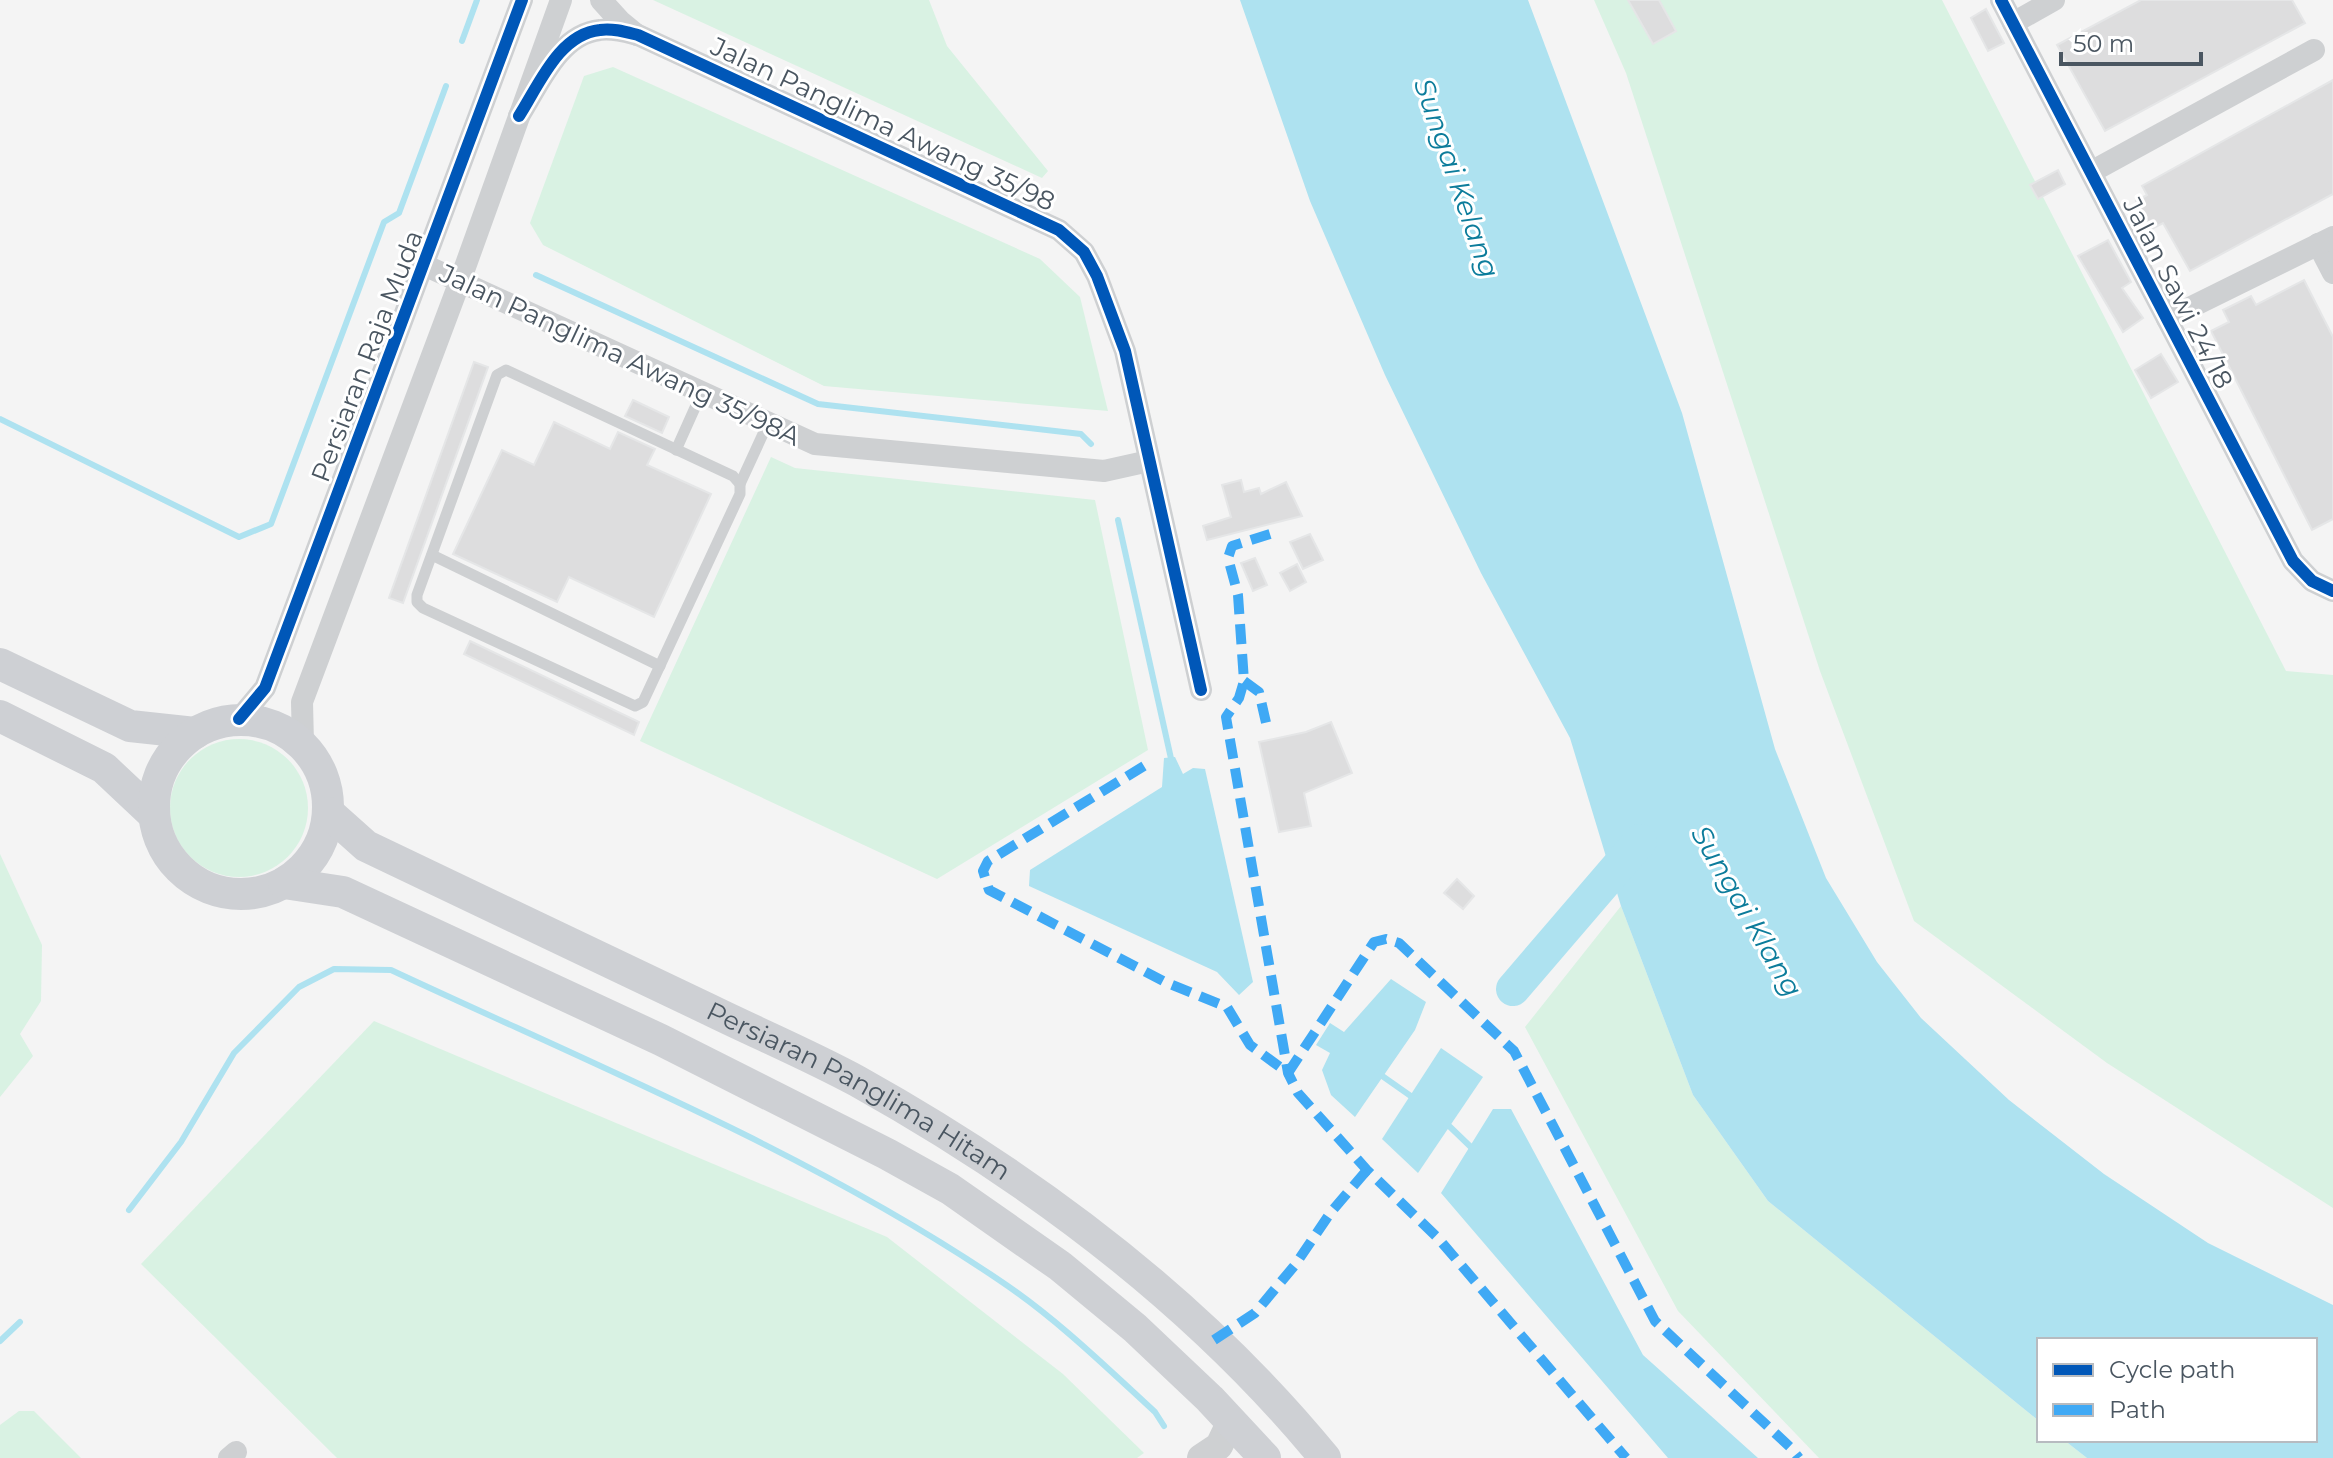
<svg xmlns="http://www.w3.org/2000/svg" width="2333" height="1458" font-family="Montserrat,sans-serif">
<rect width="100%" height="100%" fill="#f4f4f4"/>
<g fill="#d9f2e3">
<polygon points="653,0 929,0 947,46 1048,171 1042,178"/>
<polygon points="1594,0 1942,0 2286,671 2333,675 2333,1208 2107,1063 1914,921 1820,671 1626,73"/>
<polygon points="613,67 1040,259 1080,297 1108,411 824,386 543,245 530,223 584,76"/>
<polygon points="771,457 795,468 1095,500 1148,750 937,879 640,741"/>
<circle cx="239" cy="808" r="69"/>
<polygon points="0,854 42,945 41,1001 20,1034 33,1056 0,1097"/>
<polygon points="1621,906 1693,1095 1768,1201 2039,1421 2039,1440 2064,1440 2087,1458 1819,1458 1678,1311 1525,1027"/>
<polygon points="374,1021 887,1237 1063,1374 1144,1453 1137,1458 337,1458 141,1264"/>
<polygon points="19,1411 34,1411 81,1458 0,1458 0,1425"/>
</g>
<g fill="#aee2f0">
<polygon points="1240,0 1528,0 1682,413 1775,749 1826,878 1877,962 1921,1018 2009,1100 2104,1174 2208,1243 2333,1305 2333,1458 2087,1458 2064,1440 2315,1440 2315,1340 2039,1340 2039,1421 1768,1201 1693,1095 1621,906 1570,738 1481,573 1385,375 1310,201"/>
<polygon points="1175,757 1183,774 1193,768 1205,769 1253,982 1239,995 1217,972 1029,886 1030,870 1162,787 1164,758"/>
<polygon points="1391,979 1426,1002 1415,1030 1355,1117 1331,1095 1322,1070 1330,1053 1316,1045 1330,1023 1344,1032"/>
<polygon points="1441,1048 1483,1077 1418,1173 1382,1139"/>
<polygon points="1493,1109 1511,1109 1643,1355 1758,1458 1668,1458 1441,1193"/>
</g>
<g fill="none" stroke-linecap="round" stroke-linejoin="round">
<g stroke="#aee2f0" stroke-width="6">
<polyline points="462,41 477,0"/>
<polyline points="536,275 818,404 1081,434 1091,444"/>
<polyline points="0,419 239,537 271,524 384,222 399,213 446,86"/>
<polyline points="1118,520 1172,763"/>
<polyline points="1378,1073 1415,1099"/>
<polyline points="1446,1123 1475,1151"/>
<path d="M 129,1210 L 181,1142 L 234,1053 L 299,987 L 334,969 L 391,970 C 594,1065 813,1154 999,1280 C 1056,1318 1105,1366 1155,1412 L 1164,1426"/>
<polyline points="0,1341 20,1322"/>
</g>
<polyline stroke="#aee2f0" stroke-width="34" points="1513,989 1640,841"/>
</g>
<g fill="#ddddde" stroke="#e5e6e7" stroke-width="2">
<polygon points="1628,0 1659,0 1676,31 1653,44"/>
<polygon points="2141,0 2292,0 2305,23 2105,131 2057,45"/>
<polygon points="1986,9 2004,43 1988,51 1971,18"/>
<polygon points="2333,80 2333,194 2190,271 2163,223 2152,229 2136,201 2147,195 2142,186"/>
<polygon points="2058,170 2065,184 2038,199 2030,185"/>
<polygon points="2108,240 2131,282 2122,288 2143,318 2123,332 2078,256"/>
<polygon points="2304,280 2333,337 2333,519 2312,530 2211,331 2229,322 2223,310 2251,296 2256,305"/>
<polygon points="2161,354 2178,382 2151,398 2135,370"/>
<polygon points="474,362 488,367 403,603 389,598"/>
<polygon points="633,400 669,417 662,433 625,416"/>
<polygon points="554,422 610,449 618,432 655,449 647,465 711,494 654,617 569,577 557,602 453,554 502,450 534,465"/>
<polygon points="1241,480 1244,492 1259,488 1261,494 1286,482 1302,516 1207,540 1203,526 1231,517 1222,485"/>
<polygon points="1310,534 1323,560 1303,569 1290,542"/>
<polygon points="1255,558 1267,585 1253,591 1241,563"/>
<polygon points="1297,564 1306,582 1290,591 1280,573"/>
<polygon points="470,641 639,722 634,735 464,654"/>
<polygon points="1331,722 1352,773 1304,793 1311,826 1279,832 1259,742 1306,732"/>
<polygon points="1457,879 1474,896 1463,909 1444,893"/>
</g>
<g fill="none" stroke-linecap="round" stroke-linejoin="round">
<g stroke="#ced0d2" stroke-width="11">
<polygon points="506,370 733,476 740,484 740,494 643,702 635,706 423,608 417,602 417,595 497,375"/>
<polyline points="676,450 702,392"/>
<polyline points="740,484 768,423"/>
<polyline points="432,555 660,666"/>
</g>
<g stroke="#ced0d2" stroke-width="22">
<polyline points="601,0 620,21 637,35"/>
<polyline points="2001,0 2293,561 2312,581 2333,591"/>
<polyline points="2013,23 2054,0"/>
<path d="M 519,116 C 539,85 559,34 600,30 C 613,28 626,32 638,35 L 1059,230 L 1084,252 L 1097,276 L 1125,351 L 1201,690"/>
<polyline points="2091,172 2314,50"/>
<polyline points="2318,244 2333,273"/>
<polyline points="424,265 815,444 1104,471 1149,461"/>
<polyline points="2167,319 2333,237"/>
<polyline points="239,719 265,688 522,0"/>
<polyline points="303,744 302,702 460,281 561,0"/>
<polyline points="229,1458 236,1452"/>
</g>
<polyline stroke="#ced0d2" stroke-width="28" points="1201,1458 1219,1446 1231,1421"/>
<g stroke="#ced0d4" stroke-width="32">
<polyline points="0,664 130,726 195,733"/>
<polyline points="0,716 104,768 154,815"/>
<circle cx="241" cy="807" r="87"/>
<path id="s1" d="M 329,813 L 366,846 C 481,901 596,955 710,1010 C 759,1034 809,1055 857,1081 C 1031,1178 1198,1303 1325,1458"/>
<polyline points="284,883 343,892 661,1040 887,1154 950,1189 1060,1266 1135,1328 1210,1399 1265,1458"/>
</g>
<g stroke="#3fa9f5" stroke-width="10" stroke-dasharray="20 10" stroke-linecap="butt">
<polyline points="1270,534 1232,546 1228,558 1238,595 1244,681 1239,698 1226,717 1288,1073 1298,1093 1367,1170 1438,1238 1626,1458"/>
<polyline points="1244,681 1259,692 1267,727"/>
<polyline points="1144,766 988,861 983,871 989,890 1165,982 1227,1007 1250,1045 1288,1073 1374,942 1386,939 1399,943 1514,1051 1655,1321 1791,1448 1799,1458"/>
<polyline points="1214,1340 1255,1313 1295,1265 1331,1212 1367,1170"/>
</g>
<defs>
<g id="cycleway">
<polyline points="2001,0 2293,561 2312,581 2333,591"/>
<path d="M 519,116 C 539,85 559,34 600,30 C 613,28 626,32 638,35 L 1059,230 L 1084,252 L 1097,276 L 1125,351 L 1201,690"/>
<polyline points="239,719 265,688 522,0"/>
</g>
</defs>
<use href="#cycleway" stroke="#fff" stroke-width="17"/>
<use href="#cycleway" stroke="#0057b8" stroke-width="12"/>
</g>
<g text-anchor="middle" stroke-width="6" stroke-linejoin="round" paint-order="stroke">
<g font-size="26" fill="#4a5661" stroke="#fff">
<text transform="translate(883 124) rotate(25)" y="9">Jalan Panglima Awang 35/98</text>
<text transform="translate(2178 293) rotate(63)" y="9">Jalan Sawi 24/18</text>
<text transform="translate(620 355) rotate(25)" y="9">Jalan Panglima Awang 35/98A</text>
<text transform="translate(367 356) rotate(-69)" y="9">Persiaran Raja Muda</text>
<text dy="9" stroke="none"><textPath href="#s1" startOffset="600">Persiaran Panglima Hitam</textPath></text>
</g>
<g font-size="28" font-style="italic" fill="#0c7c9b" stroke="#fff">
<text transform="translate(1457 178) rotate(71)" y="10">Sungai Kelang</text>
<text transform="translate(1747 911) rotate(60)" y="10">Sungai Klang</text>
</g>
</g>
<rect x="2037" y="1338" width="280" height="104" fill="#ffffff" stroke="#b7bbc0" stroke-width="2"/>
<rect x="2053" y="1364" width="40" height="12" fill="#0057b8" stroke="#b7bbc0" stroke-width="2"/>
<text x="2109" y="1378" font-size="24" fill="#4a5661">Cycle path</text>
<rect x="2053" y="1404" width="40" height="12" fill="#3fa9f5" stroke="#b7bbc0" stroke-width="2"/>
<text x="2109" y="1418" font-size="24" fill="#4a5661">Path</text>
<path d="M2061 52v12h140v-12" fill="none" stroke="#4a5661" stroke-width="4"/>
<text x="2073" y="52" font-size="24" fill="#4a5661" stroke="#ffffff" stroke-width="6" paint-order="stroke">50 m</text>
</svg>
